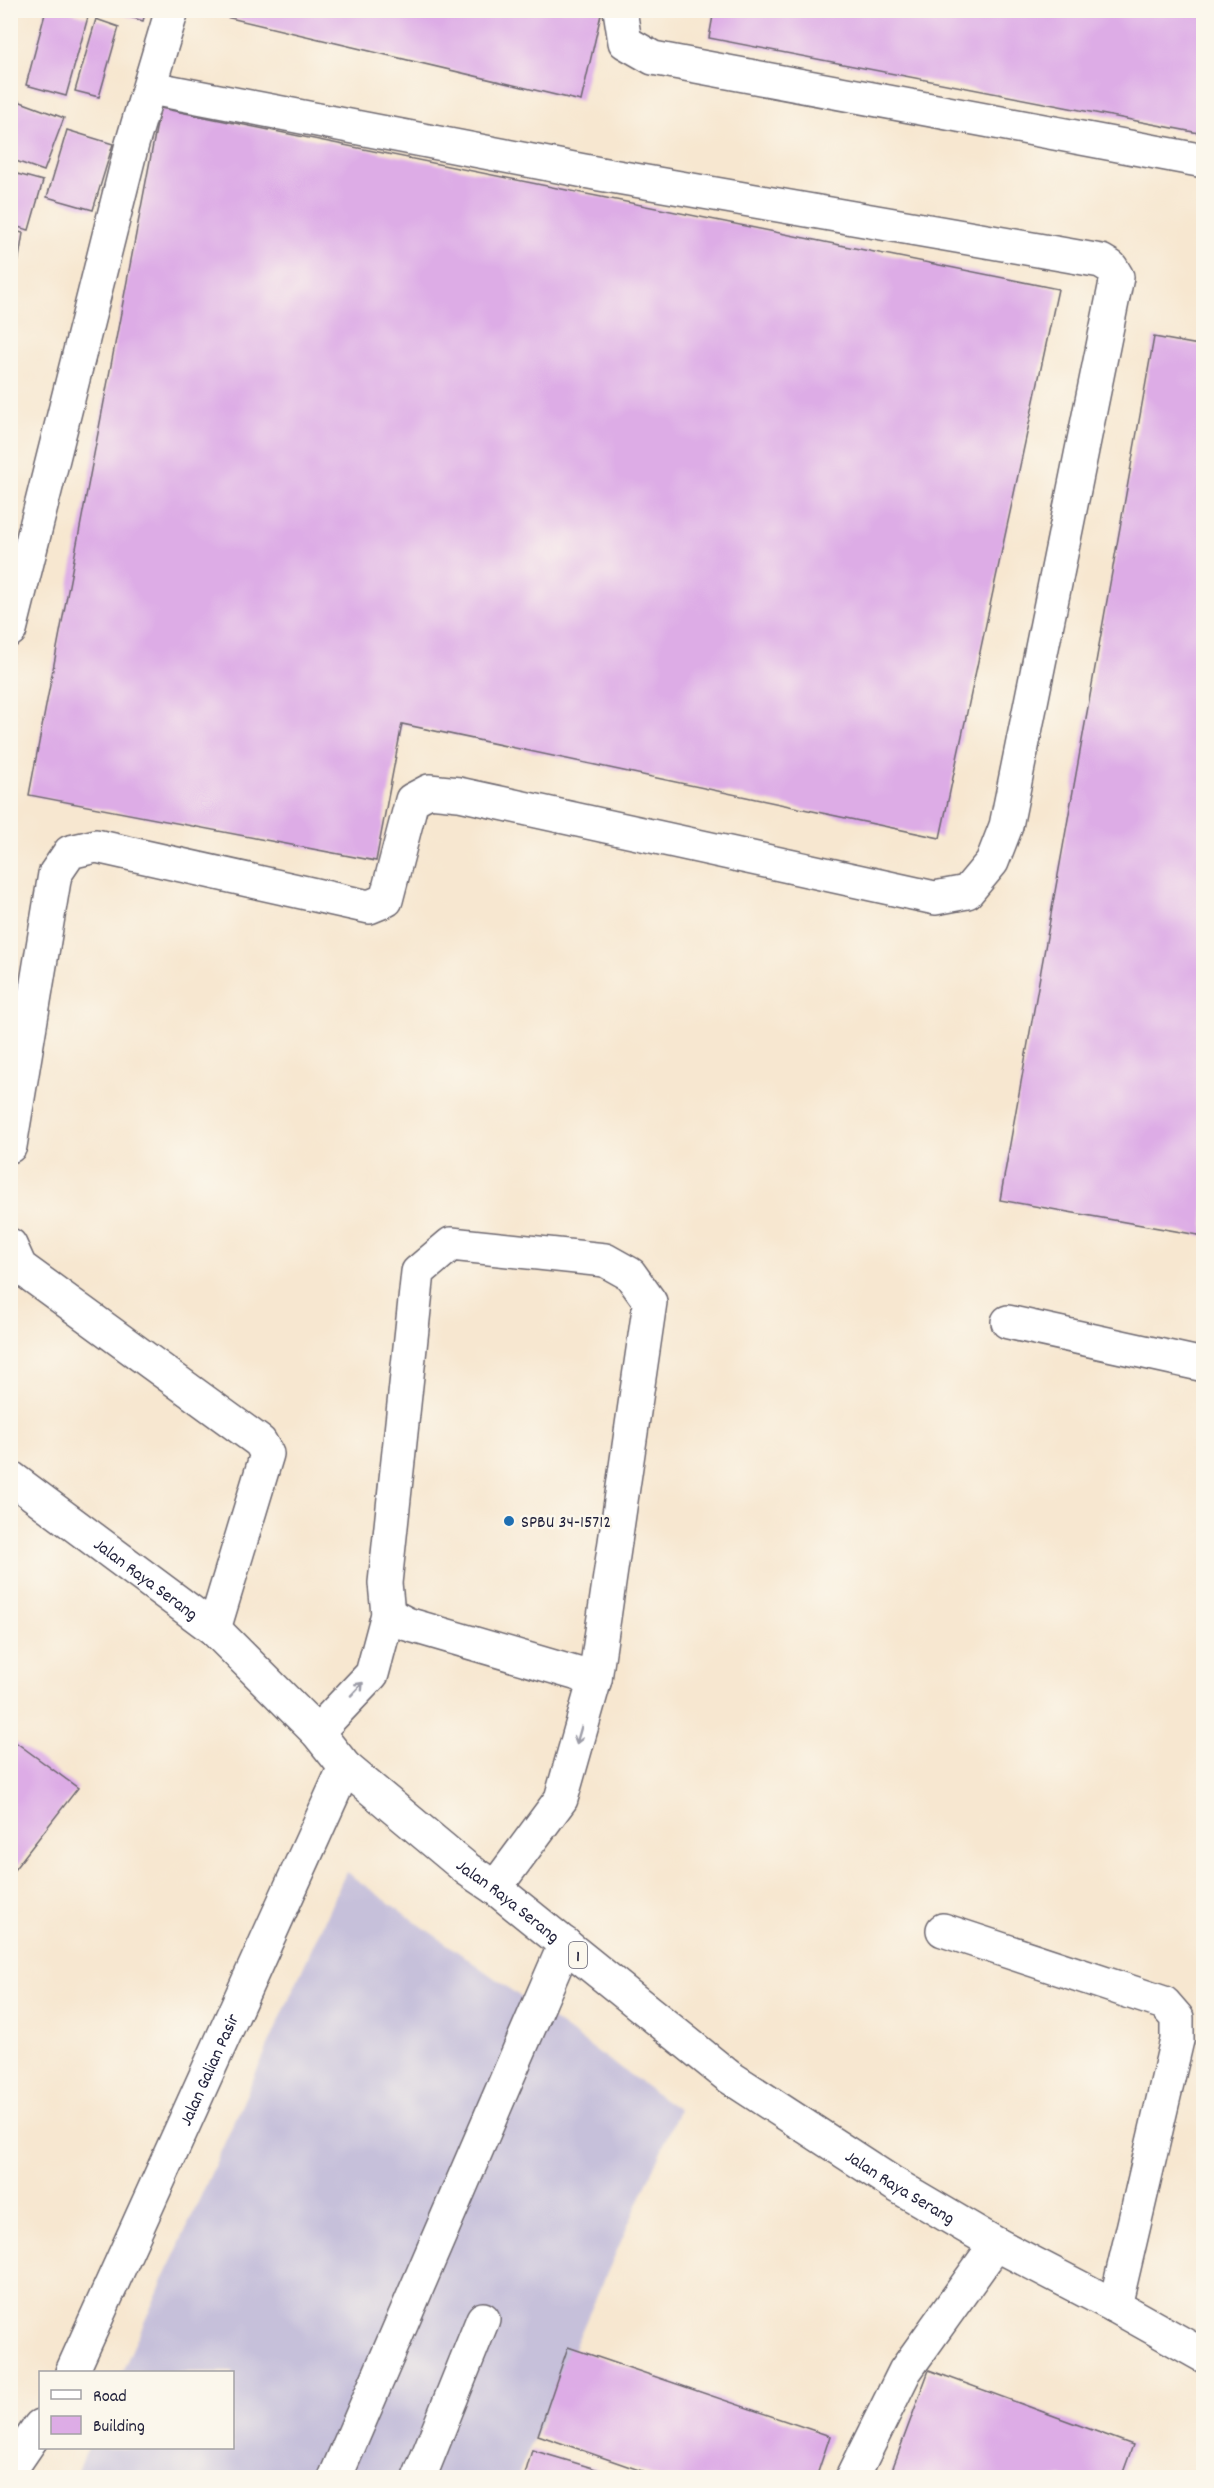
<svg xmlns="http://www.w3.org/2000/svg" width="1214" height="2488" font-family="Dekko,sans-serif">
<rect width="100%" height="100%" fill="#fbf7ec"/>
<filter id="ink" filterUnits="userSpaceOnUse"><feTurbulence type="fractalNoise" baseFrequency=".0167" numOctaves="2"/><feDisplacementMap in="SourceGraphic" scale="12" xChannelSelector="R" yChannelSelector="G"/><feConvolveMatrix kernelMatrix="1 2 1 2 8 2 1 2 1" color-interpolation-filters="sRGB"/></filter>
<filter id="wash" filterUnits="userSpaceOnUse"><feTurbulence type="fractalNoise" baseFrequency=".008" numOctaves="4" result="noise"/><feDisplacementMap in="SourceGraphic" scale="24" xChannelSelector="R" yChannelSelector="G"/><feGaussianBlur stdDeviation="1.35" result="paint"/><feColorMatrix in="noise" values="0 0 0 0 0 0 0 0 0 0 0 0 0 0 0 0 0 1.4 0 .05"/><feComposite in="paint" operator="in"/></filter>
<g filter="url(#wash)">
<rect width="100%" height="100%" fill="#f7e7d0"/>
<polygon fill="#c6c0da" points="346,1872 679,2110 517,2477 75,2478 88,2448 232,2448 232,2372 122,2372"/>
<g id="blocks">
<g fill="#ddace6">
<polygon points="46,10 63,10 88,17 66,96 26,85"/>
<polygon points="107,10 146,10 143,21"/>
<polygon points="196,10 602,10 581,101"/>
<polygon points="714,10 1204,10 1204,134 709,38"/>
<polygon points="96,19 119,27 99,97 75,91"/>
<polygon points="10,98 64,118 44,171 10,159"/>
<polygon points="160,108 1058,289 940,838 402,724 376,861 29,795"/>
<polygon points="67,130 113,144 93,210 47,197"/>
<polygon points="10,172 43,181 29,230 10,225"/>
<polygon points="10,230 23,233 18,264 10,263"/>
<polygon points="1154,337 1204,346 1204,1236 1000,1200"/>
<polygon points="10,1738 78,1788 10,1875"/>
<polygon points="568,2347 830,2436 816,2478 662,2478 538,2435"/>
<polygon points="929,2370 1133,2445 1121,2478 889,2478"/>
<polygon points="532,2450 623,2477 623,2478 524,2478"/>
</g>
</g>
</g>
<g filter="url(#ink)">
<use href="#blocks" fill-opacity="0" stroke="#6d676f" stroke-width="1.5"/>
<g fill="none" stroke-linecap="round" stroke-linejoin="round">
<defs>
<g id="minor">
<polyline points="620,10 625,42 653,58 1204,161"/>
<polyline points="10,630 132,144 172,10"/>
<polyline points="10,1146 55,874 70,852 96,846 369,907 386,900 412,800 429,791 459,794 935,898 967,892 992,862 1006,826 1117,277 1111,267 1101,261 600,174 151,88"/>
<polyline points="10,1245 20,1267 260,1442 267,1454 214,1629"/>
<polyline points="1008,1322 1204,1365"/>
<polyline points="388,1614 407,1624 595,1679"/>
<polyline points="317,1732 372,1674 388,1614 385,1583 418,1272 451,1244 605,1260 630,1274 650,1302 595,1679 561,1799 495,1888"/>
<polyline points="943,1930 1164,2003 1177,2018 1177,2040 1115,2306"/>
<path id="s1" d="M 72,2372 L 345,1767"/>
<polyline points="10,2470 40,2426"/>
<polyline points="335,2478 565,1944"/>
<polyline points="419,2478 483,2319"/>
<polyline points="852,2478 905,2371 996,2244"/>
</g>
<g id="highway">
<path id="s2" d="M 10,1477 L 214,1629 L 317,1732 L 345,1767 L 467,1869 L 495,1888 L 728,2076 L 894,2184 L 996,2244 L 1115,2306 L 1204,2356"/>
</g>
</defs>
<use href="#minor" stroke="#6d676f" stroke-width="36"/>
<use href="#highway" stroke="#6d676f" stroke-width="36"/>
<use href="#minor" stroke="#fff" stroke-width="33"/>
<use href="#highway" stroke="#fff" stroke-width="33"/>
</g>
<defs><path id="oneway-shaft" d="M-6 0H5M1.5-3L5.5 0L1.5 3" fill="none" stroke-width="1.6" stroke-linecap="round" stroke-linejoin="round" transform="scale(1.5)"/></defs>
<g stroke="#9c9ca7">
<use href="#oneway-shaft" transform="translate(357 1689) rotate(-47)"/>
<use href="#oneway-shaft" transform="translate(579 1735) rotate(106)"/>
</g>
</g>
<circle fill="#1f6fb2" stroke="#fbf7ec" stroke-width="2" cx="509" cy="1521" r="6"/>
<g text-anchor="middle" stroke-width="5" stroke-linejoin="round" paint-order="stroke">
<rect fill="#fbf7ec" stroke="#636270" stroke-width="1.5" x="569" y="1942" width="18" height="26" rx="4.5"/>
<g font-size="16" font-weight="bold" fill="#22223b">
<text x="578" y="1961">1</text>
</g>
<g font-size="18" fill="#22223b" stroke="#fbf7ec" text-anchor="start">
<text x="521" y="1527">SPBU 34-15712</text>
</g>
<g font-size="18" fill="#22223b" stroke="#fbf7ec">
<text dy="6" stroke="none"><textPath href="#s2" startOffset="170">Jalan Raya Serang</textPath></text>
<text dy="6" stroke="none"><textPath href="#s2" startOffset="656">Jalan Raya Serang</textPath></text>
<text dy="6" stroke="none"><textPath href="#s1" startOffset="332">Jalan Galian Pasir</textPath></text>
<text dy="6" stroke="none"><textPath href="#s2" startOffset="1142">Jalan Raya Serang</textPath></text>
</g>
</g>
<rect width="1214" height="2488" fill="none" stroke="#fbf7ec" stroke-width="36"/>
<rect x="39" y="2371" width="195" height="78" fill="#fbf7ec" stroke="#a4a2a5" stroke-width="1.5"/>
<rect x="51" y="2390" width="30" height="9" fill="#ffffff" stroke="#a4a2a5" stroke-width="1.5"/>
<text x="93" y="2401" font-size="18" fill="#22223b">Road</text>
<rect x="51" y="2416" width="30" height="18" fill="#ddace6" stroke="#a4a2a5" stroke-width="1.5"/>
<text x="93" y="2431" font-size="18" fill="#22223b">Building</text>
</svg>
